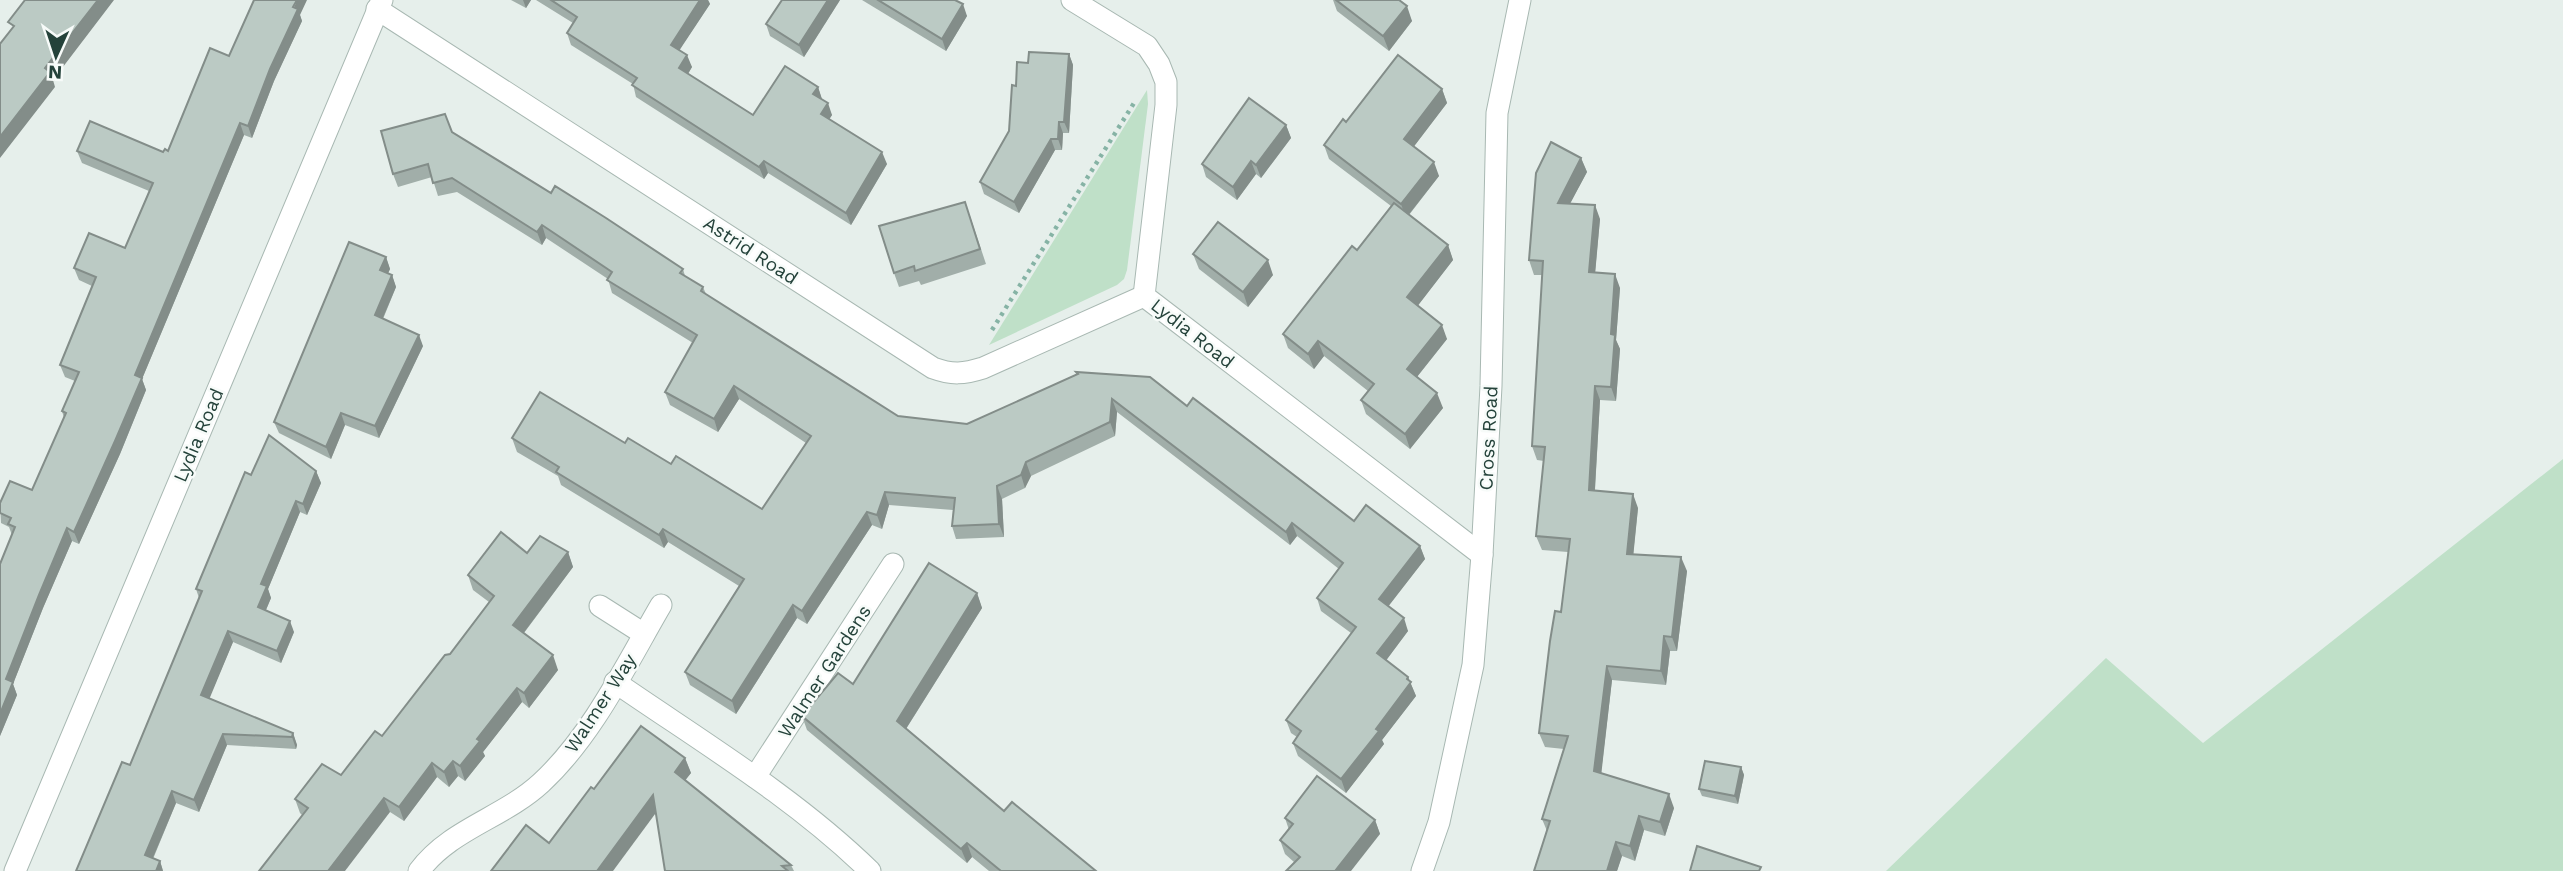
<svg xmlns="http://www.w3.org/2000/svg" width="2563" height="871" font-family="'Work Sans',sans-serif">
<rect width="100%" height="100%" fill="#e6efeb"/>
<g fill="#bfe0c8">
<polygon points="1147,90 1148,104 1127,270 1124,279 1117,285 989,345"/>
<polygon points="2563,459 2563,871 1886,871 2106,658 2203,743"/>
</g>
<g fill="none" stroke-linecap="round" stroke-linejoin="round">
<defs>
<g id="minor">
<polyline points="1072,0 1147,46 1159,64 1166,82 1166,105 1144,296 1482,555"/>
<path d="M 377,9 L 933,368 C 952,375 964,374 983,368 L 1144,296"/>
<polyline points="600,606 644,634"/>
<path d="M 615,682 C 702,742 794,797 870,871"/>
<polyline points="755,777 893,564"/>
<polyline points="15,871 382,0"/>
<path d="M 419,871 C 450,829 503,818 541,783 C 592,736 626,665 661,605"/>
<polyline points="1422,871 1439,822 1473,665 1482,555 1491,386 1497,113 1520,0"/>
</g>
</defs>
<use href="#minor" stroke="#a8b8b2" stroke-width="23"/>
<polyline stroke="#86b3a5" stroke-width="4.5" stroke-dasharray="3.5 5" stroke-linecap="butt" points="992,330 1134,103"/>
<use href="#minor" stroke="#fff" stroke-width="21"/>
</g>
<g fill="#a1aea9">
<polygon points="511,0 531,0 526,8"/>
<polygon points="536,0 708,0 710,4 679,50 692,67 688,74 753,115 818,87 822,100 832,115 829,119 887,164 851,225 768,173 764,179 636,97 633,84 571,45 567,33 573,23"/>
<polygon points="840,0 804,57 770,36 766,24"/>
<polygon points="862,0 955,0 967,16 946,51"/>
<polygon points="1333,0 1399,0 1412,21 1389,51 1337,11"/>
<polygon points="300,15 302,21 274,81 252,138 244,135 142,379 146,390 120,454 79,544 72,541 43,608 13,684 17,695 0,736 12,535 9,527 1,523 0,503 32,490 64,418 62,411 75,381 65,377 60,365 92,286 79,280 74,268 125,248 149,191 82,163 77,151 163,152 168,151 229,56"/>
<polygon points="1069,54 1073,65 1069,133 1063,133 1062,150 1055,150 1019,213 984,194 980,182 1009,131 1028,63"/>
<polygon points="1442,89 1447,103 1414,146 1439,176 1409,215 1448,245 1453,260 1418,305 1447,339 1417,377 1443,408 1410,449 1366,414 1361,400 1368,391 1324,356 1314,369 1288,348 1283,334 1357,250 1391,206 1329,159 1324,145 1346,122"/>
<polygon points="1286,125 1291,138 1261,178 1256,174 1237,200 1206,177 1202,164"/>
<polygon points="452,132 551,193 683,269 685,276 703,287 706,294 898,416 967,424 1077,374 1076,372 1187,406 1354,521 1420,546 1425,559 1388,606 1408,631 1386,660 1408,677 1416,696 1382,740 1384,744 1346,793 1298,756 1293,743 1297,737 1291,733 1286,720 1351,633 1321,611 1317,598 1339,569 1297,536 1290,545 1117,412 1115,436 1031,476 1025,488 1002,499 1004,537 956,539 952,526 953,510 889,505 882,529 872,525 807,624 797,618 736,714 690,685 685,672 739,586 668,542 664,548 561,485 558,476 517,452 512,438 625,443 762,509 806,443 739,399 718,432 670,405 665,392 693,343 612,293 608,279 546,238 542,245 457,192 438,196 432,177 398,187 393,174"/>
<polygon points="1581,158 1587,172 1570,203 1600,219 1595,272 1620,288 1616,340 1620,349 1616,401 1600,400 1595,490 1638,508 1633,555 1687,571 1677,651 1670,651 1666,685 1612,680 1601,773 1674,808 1665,836 1644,830 1635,861 1622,856 1617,871 1534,871 1547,831 1542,819 1564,749 1545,747 1539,733 1561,612 1568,552 1542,550 1536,536 1544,461 1537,460 1532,446 1542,275 1534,275 1529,260"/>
<polygon points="970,216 986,264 921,285 919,281 899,287 894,273"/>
<polygon points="1193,254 1273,275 1248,307 1199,269"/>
<polygon points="386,257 390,269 388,273 392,275 396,287 383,319 423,346 379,438 345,425 331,459 279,433 274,422"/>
<polygon points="316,471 321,483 307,515 300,512 268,589 271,598 266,610 294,632 281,663 233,642 209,698 293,733 297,745 296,749 227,745 199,812 176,803 153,859 160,861 163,871 76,871 130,765 199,598 196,589 251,475"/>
<polygon points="568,552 573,567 524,633 558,670 529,708 522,702 483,752 485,756 465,781 458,776 449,787 437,777 404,821 390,812 302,815 300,813 295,799 341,775 382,736 450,654 489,602 473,590 468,575 527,553"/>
<polygon points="977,593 982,608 906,729 1004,811 1096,871 989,871 972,857 967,863 807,730 802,716 853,684"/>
<polygon points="685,758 691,773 685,780 791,865 794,871 665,871 656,813 549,843 594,789"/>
<polygon points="1741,767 1744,775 1738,804 1702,796 1699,789"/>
<polygon points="1285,818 1375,820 1380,834 1294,862 1285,854 1280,840 1289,830"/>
</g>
<g fill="#838d89">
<polygon points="98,0 114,0 53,80 55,87 0,158 0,137 45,68"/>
<polygon points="297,0 307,0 300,15 302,21 274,81 252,138 248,126"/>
<polygon points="523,0 531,0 526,8"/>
<polygon points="700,0 708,0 710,4 675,57 671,45"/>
<polygon points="828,0 840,0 804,57 799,45"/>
<polygon points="963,4 967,16 946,51 942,39"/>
<polygon points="1407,6 1412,21 1389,51 1383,36"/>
<polygon points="1069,54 1073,65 1069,133 1064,122"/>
<polygon points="687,55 692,67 684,80 679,68"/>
<polygon points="818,87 822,99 818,106 813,94"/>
<polygon points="1442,89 1447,103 1409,153 1404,139"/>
<polygon points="828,103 832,115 825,126 821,114"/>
<polygon points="1059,122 1063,133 1062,150 1058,139"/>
<polygon points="240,123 244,135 142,379 146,390 120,454 79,544 74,532 135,375"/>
<polygon points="1286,125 1291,138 1261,178 1256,165"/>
<polygon points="1051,139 1055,150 1019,213 1014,202"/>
<polygon points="882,152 887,164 851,225 846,213"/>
<polygon points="1581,158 1587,172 1563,217 1558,203"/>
<polygon points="764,161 768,173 764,179 759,167"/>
<polygon points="1251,161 1256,174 1237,200 1233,187"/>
<polygon points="1434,162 1439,176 1406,218 1401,204"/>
<polygon points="1595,205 1600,219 1594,286 1589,272"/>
<polygon points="542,225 546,238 542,245 537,232"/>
<polygon points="1448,245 1453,260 1413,312 1407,297"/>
<polygon points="386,257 390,269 384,282 380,270"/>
<polygon points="1268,260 1273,275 1248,307 1243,292"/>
<polygon points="1615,274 1620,288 1616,340 1620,349 1616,401 1611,387 1611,334"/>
<polygon points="392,275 396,287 379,327 375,315"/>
<polygon points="1442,325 1447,339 1412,383 1407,369"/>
<polygon points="419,335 423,346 379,438 375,426"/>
<polygon points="1318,341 1324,356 1314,369 1308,354"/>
<polygon points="734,386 739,399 718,432 714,419"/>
<polygon points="1595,386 1600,400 1594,504 1589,490"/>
<polygon points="1437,393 1443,408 1410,449 1405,434"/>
<polygon points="1112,399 1117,412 1115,436 1110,422"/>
<polygon points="341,413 345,425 331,459 326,447"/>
<polygon points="1026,462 1031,476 1025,488 1021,475"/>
<polygon points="316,471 321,483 307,515 303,504"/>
<polygon points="997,486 1002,499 1004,537 999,524"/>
<polygon points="885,492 889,505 882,529 877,515"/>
<polygon points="1633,494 1638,508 1632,568 1627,554"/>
<polygon points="296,501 300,512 268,589 271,598 262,619 258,607 261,584"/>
<polygon points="867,512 872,525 807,624 802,611"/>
<polygon points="1292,523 1297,536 1290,545 1286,532"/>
<polygon points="67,528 72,541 43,608 13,684 17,695 0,736 0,714 6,679 39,595"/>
<polygon points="663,529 668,542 664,548 659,535"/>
<polygon points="1420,546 1425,559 1384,612 1379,599"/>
<polygon points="568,552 573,567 519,639 513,625"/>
<polygon points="1681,557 1687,571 1677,651 1672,637"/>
<polygon points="977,593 982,608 902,735 897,721"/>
<polygon points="793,605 797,618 736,714 732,701"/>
<polygon points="1404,618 1408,631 1382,666 1377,653"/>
<polygon points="290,621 294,632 281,663 277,651"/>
<polygon points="228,631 233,642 206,707 201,695"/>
<polygon points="1664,636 1670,651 1666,685 1661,671"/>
<polygon points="553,655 558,670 529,708 524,693"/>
<polygon points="1607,666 1612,680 1600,785 1594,771"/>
<polygon points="1408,677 1416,696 1382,740 1384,744 1346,793 1341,779"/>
<polygon points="517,688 522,702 483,752 485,756 465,781 460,766 477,739"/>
<polygon points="293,733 297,745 296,749 292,737"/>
<polygon points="223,734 227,745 199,812 194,800"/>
<polygon points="685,758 691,773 680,787 675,772"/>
<polygon points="453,761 458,776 449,787 444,772"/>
<polygon points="432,763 437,777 404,821 399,807"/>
<polygon points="1741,767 1744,775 1738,804 1735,796"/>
<polygon points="172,791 176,803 149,867 145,855"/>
<polygon points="1669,794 1674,808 1665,836 1660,822"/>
<polygon points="653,795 658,810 613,871 597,871"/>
<polygon points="384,798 390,812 345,871 328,871"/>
<polygon points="1639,816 1644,830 1635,861 1630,846"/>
<polygon points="1375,820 1380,834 1351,871 1335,871"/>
<polygon points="1616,842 1622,856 1617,871 1607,871"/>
<polygon points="967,843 972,857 967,863 961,849"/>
<polygon points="160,861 163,871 156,871"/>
</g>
<g fill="#bbcac4" stroke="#838d89" stroke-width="2">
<polygon points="25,0 98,0 45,68 50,72 0,137 0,44 14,26 8,22"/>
<polygon points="254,0 297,0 293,7 298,9 270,69 248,126 240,123 135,375 142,378 115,441 74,532 67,528 39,595 6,679 13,682 0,714 0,564 15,527 8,524 11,518 0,513 0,503 10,481 32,490 66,413 62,411 79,372 60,365 96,277 74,268 89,233 125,248 153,183 77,151 90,121 163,152 165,149 168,151 210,48 229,56"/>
<polygon points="551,0 700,0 671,45 687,55 679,68 753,115 785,66 818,87 813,94 828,103 821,114 882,152 846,213 764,161 759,167 632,85 637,78 567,33 577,17"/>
<polygon points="782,0 828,0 799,45 766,24"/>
<polygon points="878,0 955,0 963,4 942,39"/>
<polygon points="1336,0 1399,0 1407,6 1383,36"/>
<polygon points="1029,52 1069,54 1064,122 1059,122 1058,139 1051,139 1014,202 980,182 1009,131 1012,85 1016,86 1017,62 1028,63"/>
<polygon points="1398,55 1442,89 1404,139 1434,162 1401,204 1324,145 1343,119 1346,122"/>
<polygon points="1249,98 1286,125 1256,165 1251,161 1233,187 1202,164"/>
<polygon points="445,114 452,132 551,193 555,186 606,218 683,269 680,273 703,287 701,291 898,416 967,424 1078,374 1076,372 1150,377 1187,406 1193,398 1354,521 1366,505 1420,546 1379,599 1404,618 1377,653 1408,677 1407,679 1411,682 1376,729 1379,731 1341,779 1293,743 1301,731 1286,720 1356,627 1317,598 1343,563 1292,523 1286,532 1112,399 1110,422 1026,462 1021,475 997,486 999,524 952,526 955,498 885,492 877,515 867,512 802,611 793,605 732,701 685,672 744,579 663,529 659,535 556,472 559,467 512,438 540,392 625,443 628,438 671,464 676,456 762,509 811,436 734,386 714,419 665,392 697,335 607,280 612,272 542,225 537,232 452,178 433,183 428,164 393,174 381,131"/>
<polygon points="1551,142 1581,158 1558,203 1595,205 1589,272 1615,274 1611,334 1615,335 1611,387 1595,386 1589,490 1633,494 1627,554 1681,557 1672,637 1664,636 1661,671 1607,666 1594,771 1669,794 1660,822 1639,816 1630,846 1616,842 1607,871 1534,871 1550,821 1542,819 1568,736 1539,733 1550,641 1555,611 1561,612 1570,539 1536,536 1545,447 1532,446 1543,261 1529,260 1536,173"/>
<polygon points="965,202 980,249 915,271 914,266 894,273 879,226"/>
<polygon points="1394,203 1448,245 1407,297 1442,325 1407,369 1437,393 1405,434 1361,400 1374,384 1318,341 1308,354 1283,334 1352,246 1357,250"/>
<polygon points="1218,222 1268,260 1243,292 1193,254"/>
<polygon points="349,242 386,257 380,270 392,275 375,315 419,335 375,426 341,413 326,447 274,422"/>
<polygon points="269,435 316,471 303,504 296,501 261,584 267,586 258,607 290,621 277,651 228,631 201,695 293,733 292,737 223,734 194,800 172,791 145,855 160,861 156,871 76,871 122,762 130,765 202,591 196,589 245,472 251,475"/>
<polygon points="501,532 527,553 540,536 568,552 513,625 553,655 524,693 517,688 477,739 480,741 460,766 453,761 444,772 432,763 399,807 384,798 328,871 259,871 308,808 295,799 322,764 341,775 375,731 382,736 445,655 450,654 494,596 468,575"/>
<polygon points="929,563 977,593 897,721 1004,811 1012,802 1096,871 1001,871 967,843 961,849 802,716 838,673 853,684"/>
<polygon points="641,726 685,758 675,772 791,865 782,866 788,871 665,871 653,795 597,871 491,871 526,825 549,843 591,787 594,789"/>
<polygon points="1705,761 1741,767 1735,796 1699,789"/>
<polygon points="1317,776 1375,820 1335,871 1286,871 1300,857 1280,840 1293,824 1285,818"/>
<polygon points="1697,846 1761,867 1759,871 1690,871"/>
</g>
<g text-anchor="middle" stroke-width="5" stroke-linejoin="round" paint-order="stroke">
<g font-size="19" fill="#24423a" stroke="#f7fbf9">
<text transform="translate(751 250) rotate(33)" y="7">Astrid Road</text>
<text transform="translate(1193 333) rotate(38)" y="7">Lydia Road</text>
<text transform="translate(198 435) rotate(-67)" y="7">Lydia Road</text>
<text transform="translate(1488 438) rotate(-87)" y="7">Cross Road</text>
<text transform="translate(824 671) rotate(-57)" y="7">Walmer Gardens</text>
<text transform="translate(600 703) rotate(-57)" y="7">Walmer Way</text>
</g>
</g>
<g transform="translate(56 56) rotate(183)" stroke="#f7fbf9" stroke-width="5" paint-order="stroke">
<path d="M0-5L12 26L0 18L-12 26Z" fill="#24423a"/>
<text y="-10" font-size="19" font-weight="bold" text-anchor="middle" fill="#24423a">N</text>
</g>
</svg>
